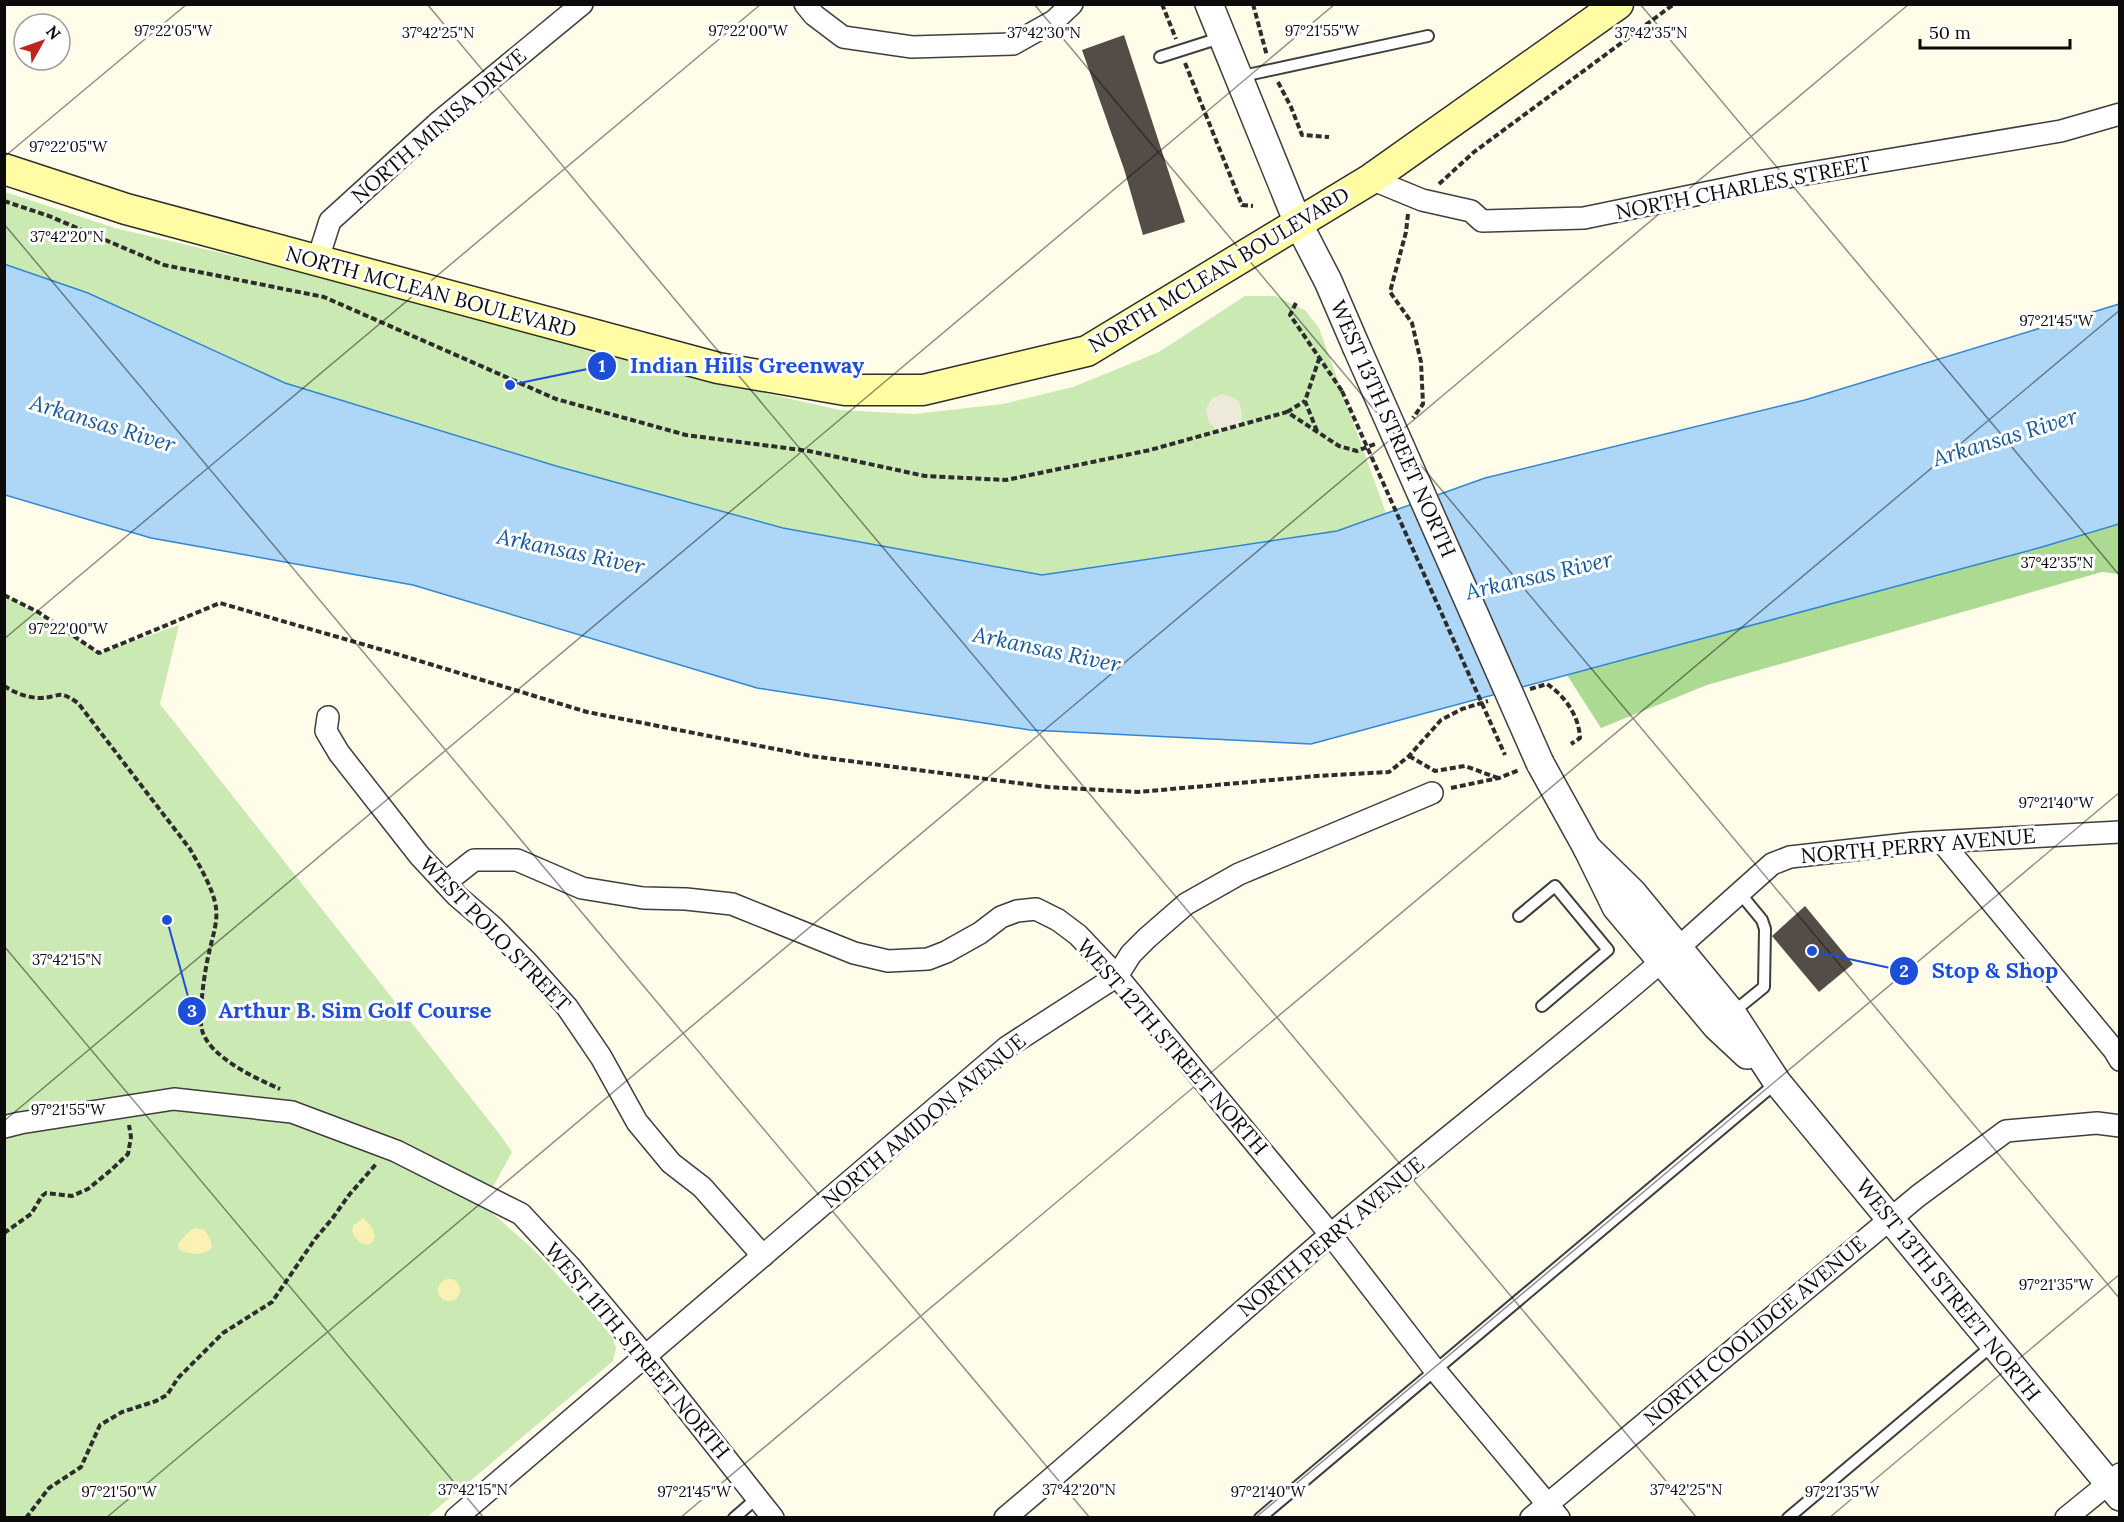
<svg xmlns="http://www.w3.org/2000/svg" width="2124" height="1522" font-family="Lora,serif">
<rect width="100%" height="100%" fill="#fffce9"/>
<g fill="#cbe9b3">
<polygon points="5,192 115,228 285,268 706,380 840,410 914,414 1003,404 1073,387 1159,352 1245,296 1275,296 1305,310 1319,328 1386,513 1337,531 1042,575 783,528 556,466 285,383 88,293 5,264"/>
<polygon points="5,595 99,653 179,625 160,704 501,1136 512,1152 483,1205 534,1250 610,1331 616,1348 613,1361 427,1517 5,1517"/>
</g>
<polygon fill="#adda92" points="2119,524 2119,574 2102,572 1707,685 1601,728 1567,675 2042,547"/>
<g fill="#fcf1b5">
<path d="M 363,1218 L 371,1226 L 375,1236 C 371,1252 356,1243 352,1231 L 353,1226 Z"/>
<path d="M 196,1228 L 205,1230 L 211,1241 L 212,1248 C 203,1256 189,1255 178,1249 L 178,1243 L 191,1230 Z"/>
<circle cx="449" cy="1290" r="11"/>
</g>
<polygon fill="#eeeada" points="1223,394 1234,398 1239,402 1242,413 1241,425 1217,432 1208,420 1206,409 1212,398"/>
<polygon fill="#add6f7" stroke="#3386d0" stroke-width="1.5" points="4,264 88,293 285,383 556,466 783,528 1042,575 1337,531 1485,478 1805,400 2119,304 2119,524 2042,547 1311,744 1030,730 757,688 413,585 151,538 5,495"/>
<g fill="#544d47">
<polygon points="1124,35 1185,222 1143,235 1124,169 1082,50"/>
<polygon points="1805,906 1853,964 1819,992 1772,936"/>
</g>
<g fill="none" stroke-linecap="round" stroke-linejoin="round">
<defs>
<g id="service">
<polyline points="1160,57 1223,37"/>
<polyline points="1238,77 1428,36"/>
<polyline points="1519,916 1555,886 1608,950 1542,1006"/>
<polyline points="1732,1013 1764,987 1765,929 1762,920 1739,892"/>
<polyline points="734,1518 757,1498"/>
<polyline points="1260,1518 1776,1083"/>
<polyline points="1788,1518 1993,1345"/>
</g>
<g id="minor">
<polyline points="805,4 814,15 843,37 912,47 1013,44 1054,21 1072,4"/>
<polyline points="1371,179 1422,200 1471,211 1482,221 1584,218 1763,181 2061,131 2120,114"/>
<polyline points="317,262 330,221 440,121 582,4"/>
<polyline points="328,717 326,731 339,753 419,855 457,896 493,927 526,961 567,1007 601,1057 637,1122 671,1163 702,1187 763,1256"/>
<polyline points="1942,842 2114,1050 2120,1060"/>
<polyline points="445,883 474,860 517,860 582,888 643,898 686,899 732,904 854,953 888,961 928,959 946,952 980,933 1001,917 1017,911 1036,909 1058,920 1078,935 1117,976 1331,1235 1435,1370 1559,1518"/>
<polyline points="1678,948 1772,864 1790,857 1915,843 2120,832"/>
<polyline points="4,1127 20,1123 174,1099 292,1112 396,1151 521,1214 572,1269 645,1356 773,1518"/>
<polyline points="456,1518 1007,1047 1117,976 1131,954 1147,938 1186,904 1239,874 1432,793"/>
<path d="M 1005,1518 C 1115,1426 1221,1328 1330,1235 C 1439,1142 1553,1055 1662,961"/>
<polyline points="1531,1518 1918,1196 2006,1131 2097,1123 2120,1126"/>
<polyline points="2066,1518 2120,1474"/>
</g>
<g id="tertiary">
<polyline points="1209,4 1298,223 1328,281 1356,346"/>
<polyline points="1540,763 1587,848 1616,907 1717,1027 1747,1055"/>
<polyline points="1587,848 1633,893 1732,1013 1777,1082 2120,1497"/>
</g>
<polyline id="secondary" points="4,169 126,209 718,368 845,390 923,390 1087,351 1371,179 1618,4"/>
</defs>
<use href="#service" stroke="#3e3e3e" stroke-width="14"/>
<use href="#minor" stroke="#3e3e3e" stroke-width="24"/>
<use href="#tertiary" stroke="#3e3e3e" stroke-width="30"/>
<use href="#secondary" stroke="#2d2d2d" stroke-width="33"/>
<g stroke="#2d2d2d" stroke-width="4" stroke-dasharray="6 3" stroke-linecap="butt">
<polyline points="1162,4 1176,39"/>
<polyline points="1253,4 1267,56"/>
<polyline points="1185,63 1242,205 1253,206"/>
<polyline points="1278,82 1291,107 1302,135 1329,137"/>
<polyline points="1439,184 1474,152 1674,4"/>
<polyline points="4,201 49,216 164,265 324,297 556,399 686,435 809,451 925,476 1006,480 1150,450 1287,412 1339,446 1357,451 1375,444"/>
<polyline points="1408,214 1406,232 1390,292 1412,323 1421,362 1423,404 1413,418"/>
<polyline points="1296,303 1290,315 1342,391"/>
<polyline points="1287,412 1305,401"/>
<polyline points="1317,431 1305,401 1319,359"/>
<polyline points="4,595 38,612 99,653 220,603 400,655 587,712 811,756 1048,787 1138,792 1317,776 1389,772 1409,756 1441,720 1462,709 1488,701"/>
<path d="M 4,686 C 15,693 28,698 41,698 C 61,697 58,689 78,703 L 190,849 C 199,865 214,890 216,908 C 218,923 212,938 209,953 C 205,968 198,1016 202,1030 C 209,1057 257,1079 280,1089"/>
<path d="M 1530,689 L 1547,684 C 1565,696 1579,716 1580,738 L 1571,744"/>
<polyline points="1409,756 1435,771 1465,766 1498,778"/>
<polyline points="1451,788 1499,778 1519,770"/>
<polyline points="4,1233 31,1214 42,1196 46,1193 72,1196 88,1189 111,1170 128,1154 131,1137 129,1125"/>
<polyline points="26,1518 49,1488 81,1467 100,1425 122,1412 156,1401 167,1395 178,1378 223,1333 272,1302 315,1239 332,1219 349,1195 377,1163"/>
</g>
<use href="#service" stroke="#fff" stroke-width="10"/>
<use href="#minor" stroke="#fff" stroke-width="21"/>
<use href="#tertiary" stroke="#fff" stroke-width="27"/>
<use href="#secondary" stroke="#fffca4" stroke-width="30"/>
<defs>
<polyline id="tertiary-bridge" points="1356,346 1540,763"/>
</defs>
<use href="#tertiary-bridge" stroke="#3e3e3e" stroke-width="30" stroke-linecap="butt"/>
<polyline stroke="#2d2d2d" stroke-width="4" stroke-dasharray="6 3" stroke-linecap="butt" points="1342,391 1505,755"/>
<use href="#tertiary-bridge" stroke="#fff" stroke-width="27"/>
</g>
<path fill="none" stroke="#0b0b0b" stroke-width="1.5" stroke-opacity="0.45" d="M 427,4 L 1697,1518M 1034,4 L 2120,1299M 1640,4 L 2120,576M 4,157 L 187,4M 4,224 L 1090,1518M 4,639 L 761,4M 4,946 L 484,1518M 4,1121 L 1335,4M 106,1518 L 1909,4M 680,1518 L 2120,310M 1255,1518 L 2120,792M 1829,1518 L 2120,1274"/>
<g text-anchor="middle" stroke-width="6" stroke-linejoin="round" paint-order="stroke">
<g font-size="21" fill="#0b0b0b" stroke="#fff">
<text transform="translate(439 126) rotate(-41)" y="7">NORTH MINISA DRIVE</text>
<text transform="translate(1743 188) rotate(-11)" y="7">NORTH CHARLES STREET</text>
<text transform="translate(1219 270) rotate(-31)" y="7">NORTH MCLEAN BOULEVARD</text>
<text transform="translate(431 292) rotate(15)" y="7">NORTH MCLEAN BOULEVARD</text>
<text transform="translate(1393 429) rotate(66)" y="7">WEST 13TH STREET NORTH</text>
<text transform="translate(1918 846) rotate(-5)" y="7">NORTH PERRY AVENUE</text>
<text transform="translate(495 934) rotate(46)" y="7">WEST POLO STREET</text>
<text transform="translate(1172 1047) rotate(49)" y="7">WEST 12TH STREET NORTH</text>
<text transform="translate(924 1121) rotate(-40)" y="7">NORTH AMIDON AVENUE</text>
<text transform="translate(1331 1237) rotate(-40)" y="7">NORTH PERRY AVENUE</text>
<text transform="translate(1948 1290) rotate(51)" y="7">WEST 13TH STREET NORTH</text>
<text transform="translate(1755 1331) rotate(-40)" y="7">NORTH COOLIDGE AVENUE</text>
<text transform="translate(637 1351) rotate(50)" y="7">WEST 11TH STREET NORTH</text>
</g>
<g font-size="22" font-style="italic" fill="#13579e" stroke="#fff">
<text transform="translate(103 423) rotate(17)" y="8">Arkansas River</text>
<text transform="translate(2005 437) rotate(-17)" y="8">Arkansas River</text>
<text transform="translate(571 551) rotate(12)" y="8">Arkansas River</text>
<text transform="translate(1539 575) rotate(-13)" y="8">Arkansas River</text>
<text transform="translate(1047 649) rotate(12)" y="8">Arkansas River</text>
</g>
</g>
<g font-size="15" text-anchor="middle" fill="#0b0b0b" stroke="#fff" stroke-width="6" stroke-linejoin="round" paint-order="stroke">
<text x="173" y="36">97°22'05"W</text>
<text x="748" y="36">97°22'00"W</text>
<text x="1322" y="36">97°21'55"W</text>
<text x="438" y="38">37°42'25"N</text>
<text x="1044" y="38">37°42'30"N</text>
<text x="1651" y="38">37°42'35"N</text>
<text x="68" y="152">97°22'05"W</text>
<text x="67" y="242">37°42'20"N</text>
<text x="2056" y="326">97°21'45"W</text>
<text x="2057" y="568">37°42'35"N</text>
<text x="68" y="634">97°22'00"W</text>
<text x="2056" y="808">97°21'40"W</text>
<text x="67" y="965">37°42'15"N</text>
<text x="68" y="1115">97°21'55"W</text>
<text x="2056" y="1290">97°21'35"W</text>
<text x="473" y="1495">37°42'15"N</text>
<text x="1079" y="1495">37°42'20"N</text>
<text x="1686" y="1495">37°42'25"N</text>
<text x="119" y="1497">97°21'50"W</text>
<text x="694" y="1497">97°21'45"W</text>
<text x="1268" y="1497">97°21'40"W</text>
<text x="1842" y="1497">97°21'35"W</text>
</g>
<path fill="none" stroke="#1d4ed8" stroke-width="2" d="M510 385L602 366M1812 951L1904 971M167 920L192 1011"/>
<g fill="#1d4ed8" stroke="#fff" stroke-width="2">
<circle cx="510" cy="385" r="6"/>
<circle cx="1812" cy="951" r="6"/>
<circle cx="167" cy="920" r="6"/>
<circle cx="602" cy="366" r="15"/>
<circle cx="1904" cy="971" r="15"/>
<circle cx="192" cy="1011" r="15"/>
</g>
<g font-size="18" text-anchor="middle" font-weight="bold" fill="#fff">
<text x="602" y="372">1</text>
<text x="1904" y="977">2</text>
<text x="192" y="1017">3</text>
</g>
<g font-size="22" text-anchor="middle" font-weight="bold" fill="#1d4ed8" stroke="#fff" stroke-width="6" stroke-linejoin="round" paint-order="stroke">
<text x="747" y="373">Indian Hills Greenway</text>
<text x="1995" y="978">Stop &amp; Shop</text>
<text x="355" y="1018">Arthur B. Sim Golf Course</text>
</g>
<rect width="2124" height="1522" fill="none" stroke="#0b0b0b" stroke-width="12"/>
<g transform="translate(42 42) rotate(50)"><circle r="28" fill="#ffffff" stroke="#9d9d9d" stroke-width="1.5"/>
<path d="M0-4.5L10 22L0 15L-10 22Z" fill="#bd2521"/>
<text y="-9" font-size="16" font-weight="bold" text-anchor="middle" fill="#0b0b0b">N</text>
</g>
<path d="M1920 39v9h150v-9" fill="none" stroke="#0b0b0b" stroke-width="3"/>
<text x="1929" y="39" font-size="18" fill="#0b0b0b" stroke="#ffffff" stroke-width="4.5" paint-order="stroke">50 m</text>
</svg>
